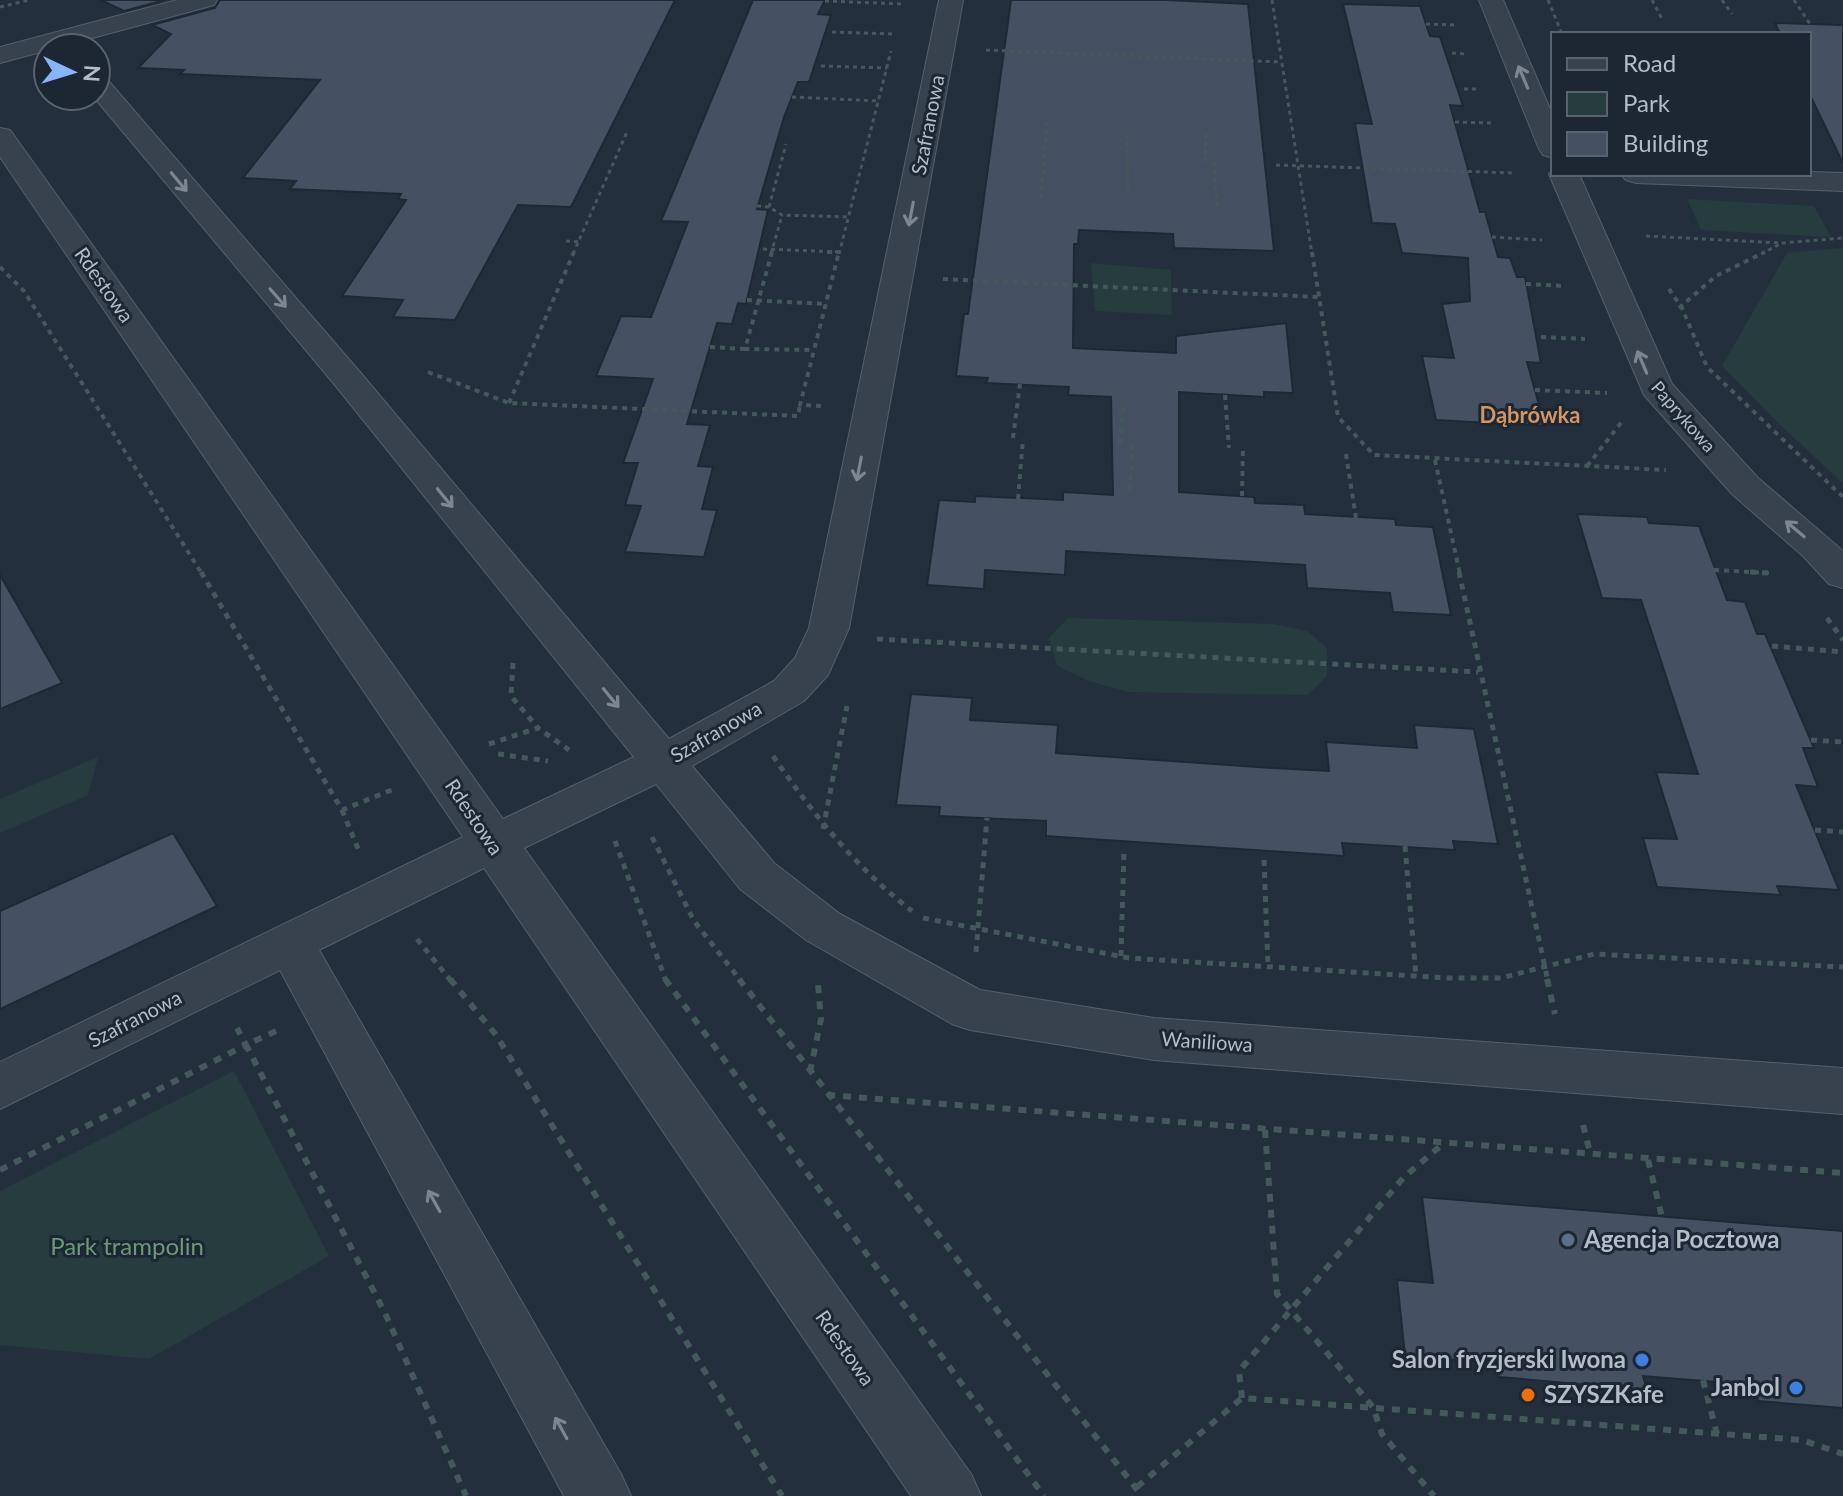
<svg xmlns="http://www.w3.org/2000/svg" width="1843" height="1496" font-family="Lato,sans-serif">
<rect width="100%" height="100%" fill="#242f3e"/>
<g fill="#263c3f">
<polygon points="1687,199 1814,206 1831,237 1701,230"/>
<polygon points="1843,248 1843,483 1780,425 1722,366 1787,253"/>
<polygon points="1091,263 1171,270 1172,315 1095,311"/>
<polygon points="1068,618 1273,624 1307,631 1327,648 1327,676 1308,695 1128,692 1089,681 1057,666 1049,638"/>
<polygon points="98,757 88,795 0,833 0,799"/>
<polygon points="234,1071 329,1256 149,1359 0,1345 0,1191"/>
</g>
<g fill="#455162" stroke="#1f2835" stroke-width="2">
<polygon points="101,0 165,0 124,11"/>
<polygon points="220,0 675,0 571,207 518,205 455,320 393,317 403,300 342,296 406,200 398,199 401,194 290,189 296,181 243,178 320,80 180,74 184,70 138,68 171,34 152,25 215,8"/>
<polygon points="753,0 825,0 818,14 831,15 809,82 798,82 784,117 757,209 768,210 746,304 738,303 732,324 717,323 687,424 710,425 698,466 713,467 702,509 717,510 704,557 625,552 641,506 625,505 638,463 623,463 653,379 596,376 621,316 651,317 688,222 661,221"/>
<polygon points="1011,0 1167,0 1248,4 1274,251 1174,248 1173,234 1079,230 1078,244 1074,244 1073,348 1176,353 1176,336 1286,323 1293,393 1264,392 1264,397 1179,392 1179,492 1254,497 1255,503 1304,505 1305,514 1395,519 1396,525 1433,527 1451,615 1393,612 1390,593 1307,588 1305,565 1066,551 1065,575 985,570 984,589 927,585 939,500 975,502 975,496 1063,500 1063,492 1113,495 1111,397 1068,395 1069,387 986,383 988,378 956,376 964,314 968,314"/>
<polygon points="1343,4 1420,6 1430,36 1440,37 1463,106 1450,105 1480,212 1485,212 1498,257 1510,258 1517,277 1525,277 1541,363 1527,362 1545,426 1436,420 1422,356 1454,358 1442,304 1470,301 1468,258 1402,253 1395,224 1372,223 1355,123 1372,124"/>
<polygon points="1775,23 1843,25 1843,163 1809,93 1809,34 1780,34"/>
<polygon points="1577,514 1647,517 1649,523 1699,526 1727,600 1745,602 1757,634 1765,634 1814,748 1803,748 1818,787 1796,785 1839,890 1777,886 1781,895 1657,887 1643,838 1677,839 1656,772 1698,774 1641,600 1602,598"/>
<polygon points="0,575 62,683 0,709"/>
<polygon points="911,694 972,698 970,720 1058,725 1056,753 1272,768 1329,771 1326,742 1417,748 1414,725 1474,729 1498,844 1453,841 1455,850 1342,843 1344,856 1046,836 1046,821 939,816 940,807 896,805"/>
<polygon points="173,833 217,906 0,1009 0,911"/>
<polygon points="1422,1197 1843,1231 1843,1408 1758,1401 1754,1385 1643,1376 1647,1390 1499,1377 1496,1364 1405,1355 1397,1280 1433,1283"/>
</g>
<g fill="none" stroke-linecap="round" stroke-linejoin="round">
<defs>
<g id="minor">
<polygon points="177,0 217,0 214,5 0,63 0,47"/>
<polygon points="939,0 963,0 849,628 828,675 804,701 692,766 774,863 840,914 980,990 1154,1018 1843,1068 1843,1114 1154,1060 970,1030 952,1024 806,940 740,889 656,784 524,848 971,1474 981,1496 911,1496 484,868 319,950 621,1474 631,1496 564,1496 280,970 0,1109 0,1062 463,837 0,157 0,128 10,130 503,819 634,757 335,385 93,96 96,96 96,75 105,77 359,371 669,739 774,681 795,658 809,628"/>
<polygon points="1479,0 1503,0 1553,116 1553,158 1543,155 1539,149"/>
<polygon points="1553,169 1553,174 1579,174 1672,384 1758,478 1843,551 1843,588 1829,584 1803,556 1732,494 1644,395 1549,174"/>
<polygon points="1809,172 1843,173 1843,191 1636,183 1626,180 1621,174"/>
</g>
</defs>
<use href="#minor" stroke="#565f6c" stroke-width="2"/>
<g stroke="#44595c" stroke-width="3" stroke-dasharray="4 4" stroke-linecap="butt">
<polyline points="1272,0 1312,254"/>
<polyline points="1548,0 1562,34"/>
<polyline points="1652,0 1662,19"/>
<polyline points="1722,0 1732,14"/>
<polyline points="1794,0 1810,24"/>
<polyline points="825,1 902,4"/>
<polyline points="0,7 29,0"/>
<polyline points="1426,24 1455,25"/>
<polyline points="832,32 895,34"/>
<polyline points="986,50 1281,62"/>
<polyline points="1452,53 1465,54"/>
<polyline points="821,66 887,68"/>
<polyline points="1464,89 1479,89"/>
<polyline points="792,97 879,101"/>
<polyline points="1455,122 1495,123"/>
<polyline points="1127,135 1128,192"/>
<polyline points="1205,162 1206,130"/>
<polyline points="1214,162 1217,206"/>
<polyline points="1276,165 1514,173"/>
<polyline points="1041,198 1047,123"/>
<polyline points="757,206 769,207 782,215 849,217"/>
<polyline points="769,207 786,144"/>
<polyline points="1646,236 1782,243 1843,238"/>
<polyline points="1492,237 1542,240"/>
<polyline points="566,241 580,242"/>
<polyline points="763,249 840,252"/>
<polyline points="573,254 627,132"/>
<polyline points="771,254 782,215"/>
<polyline points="839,254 891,51"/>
<polyline points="1761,254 1782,243"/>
</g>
<g stroke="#44595c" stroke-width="4" stroke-dasharray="5 5" stroke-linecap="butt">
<polyline points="772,252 745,349 814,350"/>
<polyline points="827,252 840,252"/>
<polyline points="1312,252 1338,417 1374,455 1666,470"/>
<polyline points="0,267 24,291 202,574"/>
<polyline points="943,279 1318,297"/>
<polyline points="1526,284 1563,286"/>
<polyline points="1669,289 1682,308 1707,367 1843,497"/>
<polyline points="747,300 827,304"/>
<polyline points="1679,308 1716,276 1765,252"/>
<polyline points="1541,337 1585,339"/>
<polyline points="710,347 745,349"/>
<polyline points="428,372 509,403 798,416 800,405"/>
<polyline points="1535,390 1607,393"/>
<polyline points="1225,395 1229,448"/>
<polyline points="509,403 574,252"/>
<polyline points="821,406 800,405 839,252"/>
<polyline points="1013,438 1020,384"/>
<polyline points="1120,443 1124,402"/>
<polyline points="1346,454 1356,518"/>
<polyline points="1435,460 1460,574"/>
<polyline points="1587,466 1624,419"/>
<polyline points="1130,490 1133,444"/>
<polyline points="1242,496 1243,449"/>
<polyline points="1018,499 1023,439"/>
<polyline points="1714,570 1769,573"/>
</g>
<g stroke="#44595c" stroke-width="5" stroke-dasharray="6 6" stroke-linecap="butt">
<polyline points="201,572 342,810 394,789"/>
<polyline points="1459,572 1548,981"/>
<polyline points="1750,572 1769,573"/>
<polyline points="1827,618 1843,640"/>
<polyline points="877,639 1478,672"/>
<polyline points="1772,646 1843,652"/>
<polyline points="513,663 511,696 538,728"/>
<polyline points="1811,740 1843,742"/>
<polyline points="489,744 538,728 569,750"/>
<polyline points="498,754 548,761"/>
<path d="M 773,756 C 814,815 855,867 912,911"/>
<polyline points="342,810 359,851"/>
<polyline points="823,829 847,706"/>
<polyline points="1815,830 1843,832"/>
<polyline points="652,837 694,921 741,981"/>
<polyline points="615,841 666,981"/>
<polyline points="1405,846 1416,976"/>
<polyline points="1264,860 1268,966"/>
<polyline points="923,918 1129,958 1447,978 1501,978 1594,954 1843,967"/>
<polyline points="417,939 451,981"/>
<polyline points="976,952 987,818"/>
<polyline points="1121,956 1124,850"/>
</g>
<g stroke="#44595c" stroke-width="6" stroke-dasharray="8 8" stroke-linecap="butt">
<polyline points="450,979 496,1035 782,1496"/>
<polyline points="665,979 1044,1496"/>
<polyline points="739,979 1142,1496"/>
<polyline points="1547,979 1555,1014"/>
<polyline points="276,1031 246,1045 385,1313 466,1496"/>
<polyline points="810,1072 821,1019 818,984"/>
<polyline points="827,1095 1843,1173"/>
<polyline points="1583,1125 1591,1156"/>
<polyline points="1265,1130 1277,1294 1373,1407 1382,1434 1434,1496"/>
<polyline points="1648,1160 1662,1217"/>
<polyline points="0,1170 246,1045 237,1028"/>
<polyline points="1703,1380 1717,1434"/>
<polyline points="1242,1398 1239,1371 1404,1177 1444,1143"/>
<polyline points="1137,1487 1242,1398 1802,1440 1843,1454"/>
</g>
<use href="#minor" fill="#38414e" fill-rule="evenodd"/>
</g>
<defs><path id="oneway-shaft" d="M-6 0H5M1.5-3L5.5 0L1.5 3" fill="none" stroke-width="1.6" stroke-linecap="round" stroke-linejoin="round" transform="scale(2)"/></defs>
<g stroke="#7c8592">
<use href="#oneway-shaft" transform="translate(1523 77) rotate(-113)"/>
<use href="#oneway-shaft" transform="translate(179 182) rotate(50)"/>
<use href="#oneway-shaft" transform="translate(911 214) rotate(101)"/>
<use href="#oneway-shaft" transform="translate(278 298) rotate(49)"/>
<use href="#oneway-shaft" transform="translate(1642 362) rotate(-113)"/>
<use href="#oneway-shaft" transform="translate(859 469) rotate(101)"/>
<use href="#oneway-shaft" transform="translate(445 498) rotate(51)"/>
<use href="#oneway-shaft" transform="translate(1795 529) rotate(-140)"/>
<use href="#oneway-shaft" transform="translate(611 698) rotate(51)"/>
<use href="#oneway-shaft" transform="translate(434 1201) rotate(-119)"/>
<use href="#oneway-shaft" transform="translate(561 1428) rotate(-119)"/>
</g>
<circle fill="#5c6f8a" stroke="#1d2633" stroke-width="3" cx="1568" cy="1240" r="8"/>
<g fill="#3f7fe0" stroke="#1d2633" stroke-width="3">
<circle cx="1642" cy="1360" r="8"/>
<circle cx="1796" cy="1388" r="8"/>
</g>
<circle fill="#e8710a" stroke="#1d2633" stroke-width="3" cx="1528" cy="1395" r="8"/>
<g text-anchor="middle" stroke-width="6" stroke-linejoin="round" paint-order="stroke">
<g font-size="18" fill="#b4bcc9" stroke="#1d2633">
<text transform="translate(1683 417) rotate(49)" y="6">Paprykowa</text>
</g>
<g font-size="20" fill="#b4bcc9" stroke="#1d2633">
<text transform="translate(928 125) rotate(-79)" y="7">Szafranowa</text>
<text transform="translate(104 285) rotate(55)" y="7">Rdestowa</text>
<text transform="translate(716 732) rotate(-30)" y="7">Szafranowa</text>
<text transform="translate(474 817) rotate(56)" y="7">Rdestowa</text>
<text transform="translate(135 1019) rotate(-27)" y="7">Szafranowa</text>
<text transform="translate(1207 1042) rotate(4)" y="7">Waniliowa</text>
<text transform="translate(845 1348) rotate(55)" y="7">Rdestowa</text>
</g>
<g font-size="22" font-weight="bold" fill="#d59563" stroke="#1d2633">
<text x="1530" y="423">Dąbrówka</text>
</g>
<g font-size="24" font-weight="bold" fill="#b4bcc9" stroke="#1d2633" text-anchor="start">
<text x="1584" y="1248">Agencja Pocztowa</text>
<text x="1626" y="1368" text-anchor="end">Salon fryzjerski Iwona</text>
<text x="1780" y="1396" text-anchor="end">Janbol</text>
<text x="1544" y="1403">SZYSZKafe</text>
</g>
<g font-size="24" fill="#6b9a76" stroke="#1d2633">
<text x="127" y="1255">Park trampolin</text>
</g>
</g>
<rect x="1551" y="32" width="260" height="144" fill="#1d2633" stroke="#59626f" stroke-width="2"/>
<rect x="1567" y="58" width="40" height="12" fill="#38414e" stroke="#59626f" stroke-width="2"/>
<text x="1623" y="72" font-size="24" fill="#b4bcc9">Road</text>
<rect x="1567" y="92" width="40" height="24" fill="#263c3f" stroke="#59626f" stroke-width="2"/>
<text x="1623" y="112" font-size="24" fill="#b4bcc9">Park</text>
<rect x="1567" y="132" width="40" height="24" fill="#455162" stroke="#59626f" stroke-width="2"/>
<text x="1623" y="152" font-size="24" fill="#b4bcc9">Building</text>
<g transform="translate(72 72) rotate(94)"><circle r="38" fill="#1d2633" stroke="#59626f" stroke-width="2"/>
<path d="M0-6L14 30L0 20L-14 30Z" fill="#8ab4f8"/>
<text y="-12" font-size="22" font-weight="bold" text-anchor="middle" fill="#b4bcc9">N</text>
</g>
</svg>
